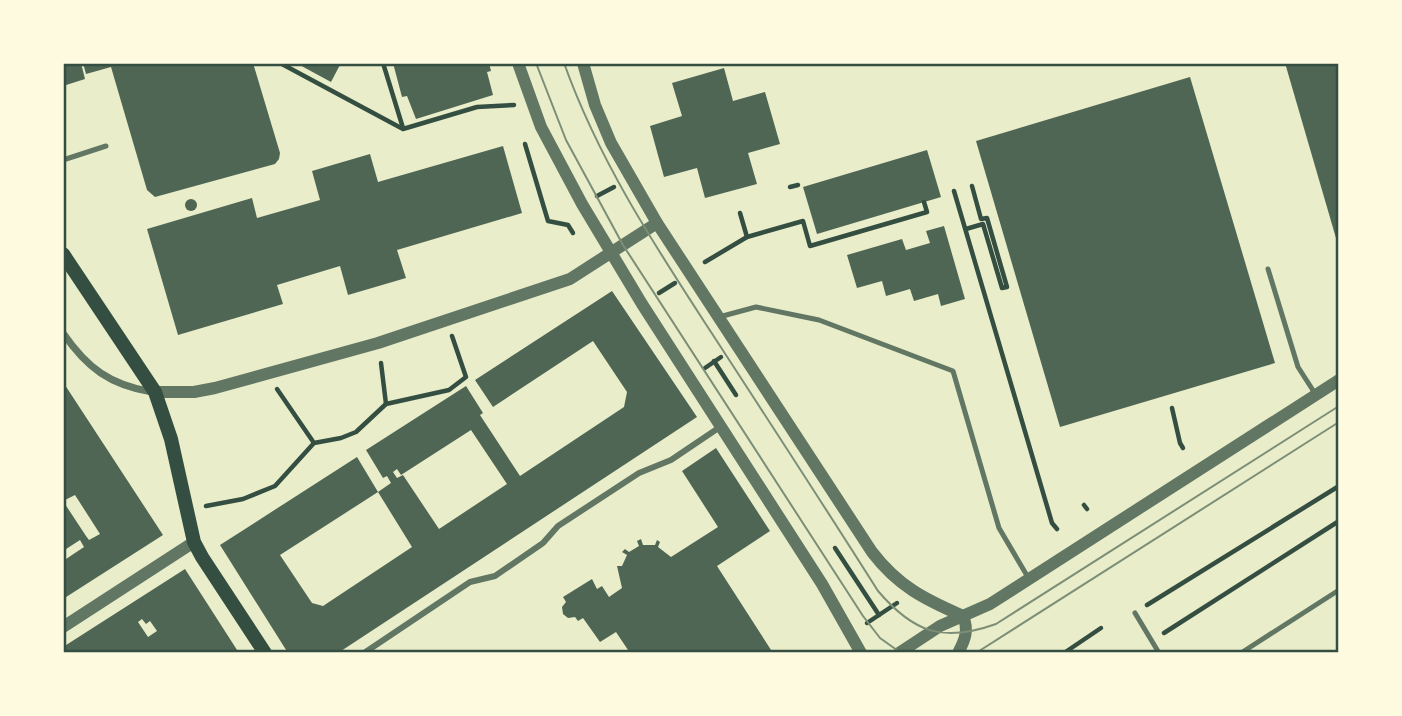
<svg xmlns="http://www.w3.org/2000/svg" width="1402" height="716" font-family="'Roboto Condensed',sans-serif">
<rect width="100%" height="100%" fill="#e9edc9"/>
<g fill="#4f6655" fill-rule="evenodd">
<polygon points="63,63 81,63 85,79 63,86"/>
<polygon points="83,63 253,63 280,153 279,159 275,164 155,197 147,190 111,67 86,74"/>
<polygon points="296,63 341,63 331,82"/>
<polygon points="393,63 489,63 491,71 487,72 493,95 416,119 407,96 402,97"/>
<polygon points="1285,63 1339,63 1339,245 1338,245"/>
<polygon points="724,68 733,101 765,92 780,144 748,153 757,184 705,198 697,168 664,177 650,126 682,116 672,83"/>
<polygon points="1190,77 1275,363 1060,427 976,141"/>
<polygon points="503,146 522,213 397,250 406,278 348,295 340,266 277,285 283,304 178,335 147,229 252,198 257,218 320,200 312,171 370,154 378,182"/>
<polygon points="927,150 941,197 817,234 803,187"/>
<circle cx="191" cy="205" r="6"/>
<polygon points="944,226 965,299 941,306 938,294 914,301 910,289 886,296 882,281 857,288 847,255 902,239 906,250 930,243 926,231"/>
<path d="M 612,291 L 697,417 L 338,653 L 288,653 L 220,545 L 357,457 L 378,492 L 280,555 L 312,603 L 323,606 L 412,547 L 378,492 L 391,483 L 387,476 L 383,478 L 366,450 L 466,386 L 483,413 L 480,415 L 520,476 L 624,407 L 627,392 L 593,341 L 493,407 L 475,380 ZM 471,430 L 507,484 L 439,529 L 403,475 L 397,478 L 393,472 L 397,469 L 401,475 Z"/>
<polygon points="63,382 163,535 63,599 63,561 84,547 80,540 63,551 63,501 86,536 89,540 100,534 75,495 63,501"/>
<polygon points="716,448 770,531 717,566 773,653 630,653 616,632 600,642 583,618 578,621 575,617 568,618 563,614 562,607 566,602 563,597 592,579 597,589 602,586 609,597 622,588 617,566 622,566 627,555 622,552 625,549 629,552 639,546 637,541 641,539 643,545 655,545 657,540 660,542 658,547 671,557 718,527 682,471"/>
<path d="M 185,569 L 239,653 L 63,653 L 63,647 ZM 142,619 L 146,624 L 150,621 L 157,631 L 148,637 L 138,622 Z"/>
</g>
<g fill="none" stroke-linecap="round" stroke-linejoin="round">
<g stroke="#344e41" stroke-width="4.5">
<polyline points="280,63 403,129 477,107 514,105"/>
<polyline points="383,63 403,128"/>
<polyline points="525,144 548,221 568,225 573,233"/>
<polyline points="790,187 798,185"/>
<polyline points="954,191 1052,523 1057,529"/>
<polyline points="597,196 614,187"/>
<polyline points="740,213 747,237"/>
<polyline points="966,229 983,224 1002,288 1007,287 987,218 981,219 972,186"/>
<polyline points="705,262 747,237 803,221 810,246 927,212 924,202"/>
<polyline points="659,293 675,283"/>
<polyline points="714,361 736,395"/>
<polyline points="381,363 386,404"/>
<polyline points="705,368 721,357"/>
<polyline points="277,389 314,443"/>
<polyline points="1172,408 1180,443 1183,448"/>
<polyline points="1084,505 1087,509"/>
<polyline points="206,506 243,499 275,486 314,443 341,438 356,432 386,404 449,390 466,377 452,336"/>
<polyline points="835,548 879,615"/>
<polyline points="1147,605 1339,486"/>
<polyline points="867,623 897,603"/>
<polyline points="1164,633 1339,521"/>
<polyline points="1064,653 1101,628"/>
</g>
<g stroke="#617663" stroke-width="5">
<polyline points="63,160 106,146"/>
<polyline points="1268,269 1298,367 1316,395"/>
<polyline points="719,317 756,307 819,320 953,371 999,528 1029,579"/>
<polyline points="1135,613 1159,653"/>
<polyline points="1241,653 1339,590"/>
</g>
<polyline stroke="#617663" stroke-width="6" points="364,653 470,582 495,576 543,543 558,526 639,473 671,460 720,427"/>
<path stroke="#617663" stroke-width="7" d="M 63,333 C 87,368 110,385 152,392"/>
<g stroke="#617663" stroke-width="12">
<polyline points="518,63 541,127 582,204 642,304 822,584 861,653"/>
<path d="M 583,63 L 595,105 L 611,143 L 657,223 L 872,552 C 898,586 924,599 963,616"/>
<polyline points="155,392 194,392 215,388 378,343 570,279 657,223"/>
<polyline points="63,627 194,542"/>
<polyline points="899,653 940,626 990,604 1339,380"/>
<path d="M 958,653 C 965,640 969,630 963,616"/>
</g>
<polyline stroke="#344e41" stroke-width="14" points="63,254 155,392 171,439 194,542 202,557 265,653"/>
<g stroke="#7c8e77" stroke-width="2">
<polyline points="536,63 566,140 623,245 863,616 880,638 901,653"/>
<path d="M 564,63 C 599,161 655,246 711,332 C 767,418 823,504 878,591 C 914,633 943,643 996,624 L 1339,406"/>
<polyline points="976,653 1339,422"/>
</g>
</g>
<rect width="1402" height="716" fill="none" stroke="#fefae0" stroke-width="130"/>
<rect x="65" y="65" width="1272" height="586" fill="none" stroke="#344e41" stroke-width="2.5"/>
</svg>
